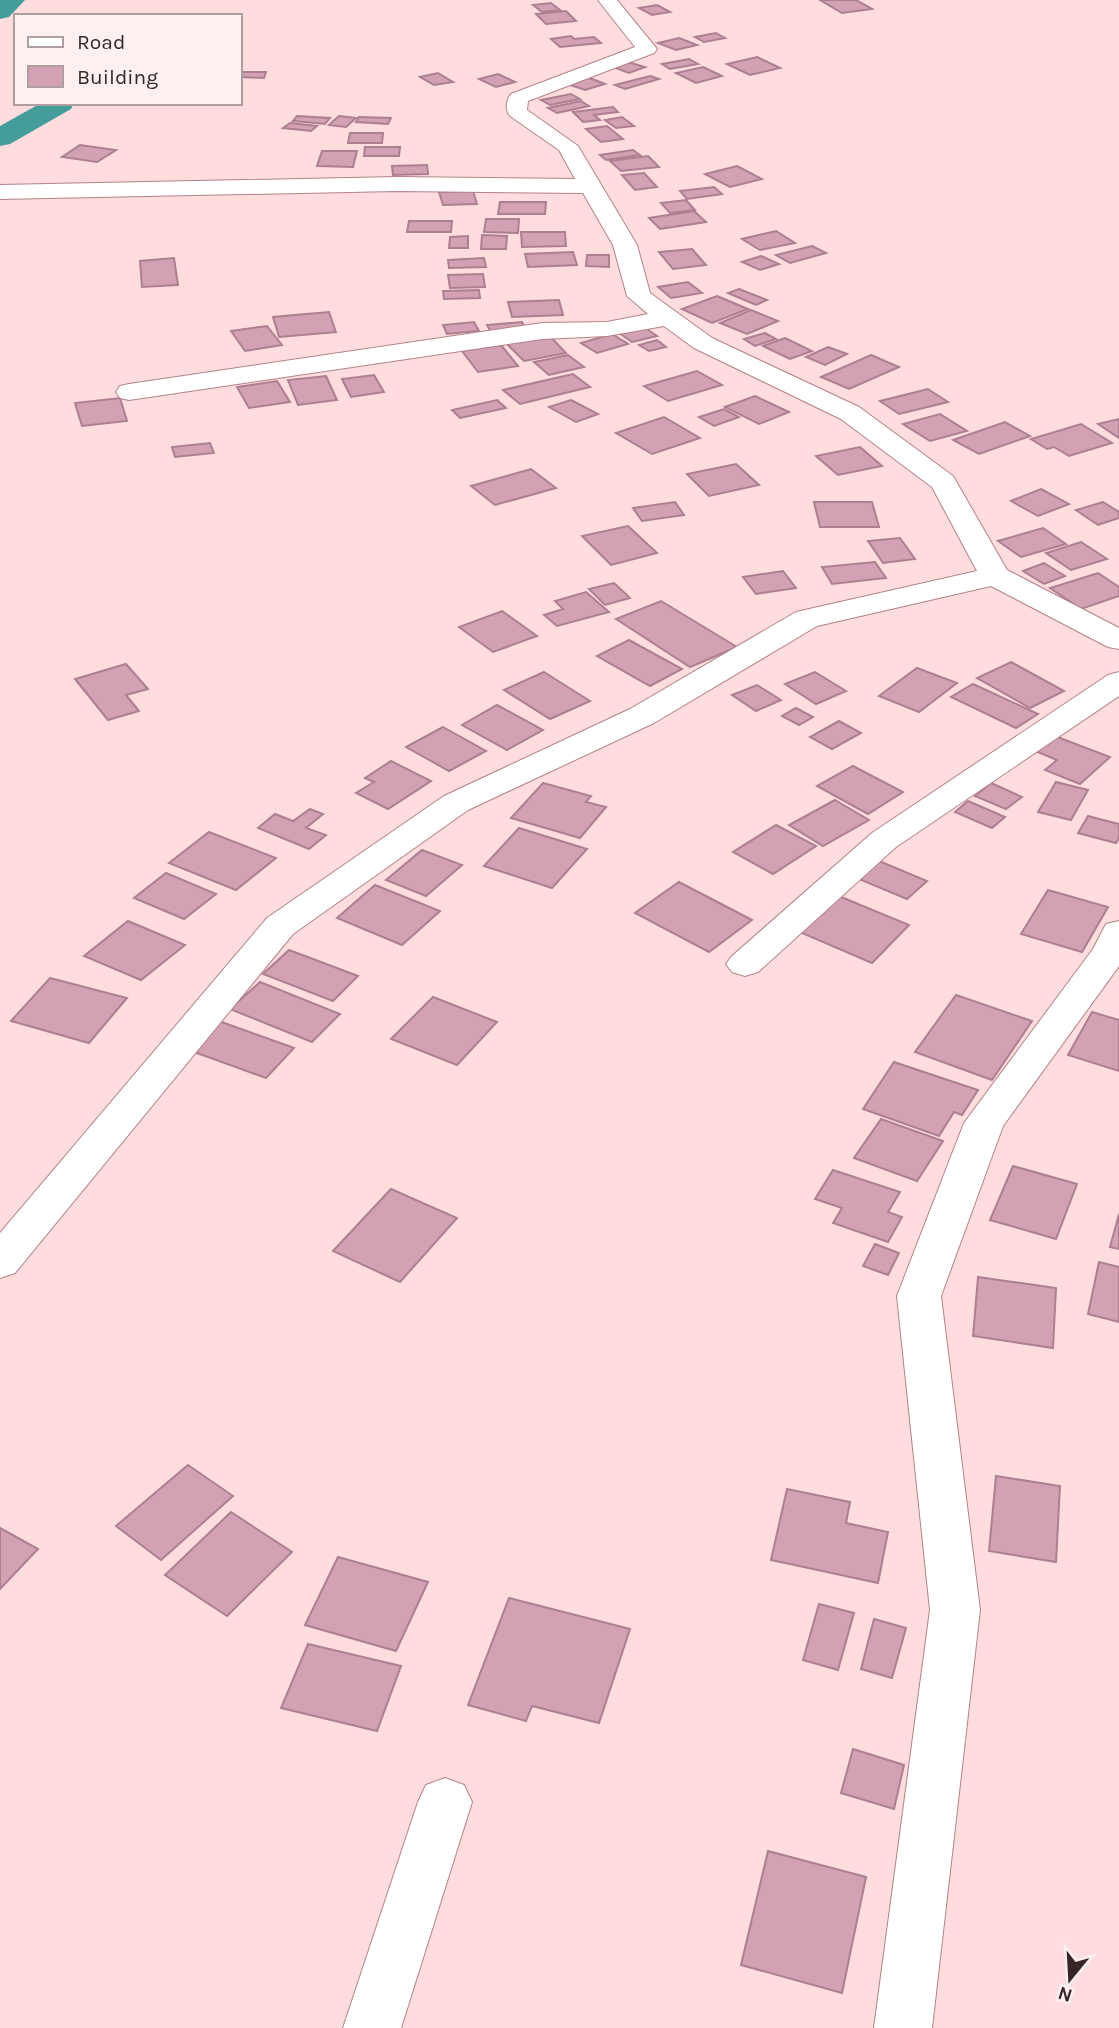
<svg xmlns="http://www.w3.org/2000/svg" width="1119" height="2028" font-family="Karla,sans-serif">
<rect width="100%" height="100%" fill="#ffdddf"/>
<g fill="none" stroke-linecap="round" stroke-linejoin="round">
<g fill="#449c9b" fill-rule="evenodd">
<polygon points="0,0 25,0 9,17 0,19"/>
<polygon points="41,103 74,103 71,109 10,144 0,146 0,126"/>
</g>
</g>
<g fill="#d2a1b4" stroke="#ad7f91" stroke-width="2">
<polygon points="820,0 856,0 872,9 842,13"/>
<polygon points="551,3 560,10 542,12 533,5"/>
<polygon points="657,5 670,12 652,15 639,8"/>
<polygon points="566,11 576,21 546,24 536,14"/>
<polygon points="716,33 725,38 704,42 695,37"/>
<polygon points="571,36 574,39 594,37 601,43 560,47 551,39"/>
<polygon points="679,38 697,45 676,50 658,43"/>
<polygon points="757,57 780,68 750,75 727,64"/>
<polygon points="689,59 698,64 670,69 662,64"/>
<polygon points="628,62 645,67 629,73 613,67"/>
<polygon points="703,67 722,76 696,83 676,73"/>
<polygon points="240,72 266,72 264,78 240,77"/>
<polygon points="438,73 453,82 434,85 420,77"/>
<polygon points="498,74 515,82 496,87 479,79"/>
<polygon points="650,76 659,79 625,89 615,85"/>
<polygon points="587,77 605,84 585,90 567,84"/>
<polygon points="571,94 580,99 550,105 541,100"/>
<polygon points="581,101 589,106 557,113 548,108"/>
<polygon points="613,107 618,112 594,115 600,120 583,122 573,112"/>
<polygon points="297,116 330,118 325,124 293,121"/>
<polygon points="339,116 356,118 346,127 329,125"/>
<polygon points="359,117 391,118 388,124 356,122"/>
<polygon points="622,117 634,126 616,128 605,120"/>
<polygon points="290,123 317,126 311,131 283,128"/>
<polygon points="607,126 623,139 601,142 586,129"/>
<polygon points="350,133 383,133 382,143 348,143"/>
<polygon points="80,145 116,150 97,162 62,157"/>
<polygon points="365,147 400,147 399,156 364,156"/>
<polygon points="633,150 640,155 606,160 600,155"/>
<polygon points="322,151 357,151 353,167 317,166"/>
<polygon points="648,156 659,167 621,171 610,161"/>
<polygon points="427,165 428,174 393,175 392,166"/>
<polygon points="737,166 762,179 730,187 705,174"/>
<polygon points="644,173 657,187 635,190 622,175"/>
<polygon points="714,187 722,194 687,199 680,191"/>
<polygon points="473,191 477,204 443,205 439,192"/>
<polygon points="686,200 695,210 670,213 661,203"/>
<polygon points="500,202 546,202 545,214 498,214"/>
<polygon points="694,211 706,222 660,229 649,218"/>
<polygon points="486,219 519,219 518,233 484,232"/>
<polygon points="409,221 452,221 451,232 407,232"/>
<polygon points="776,231 795,243 760,250 742,239"/>
<polygon points="521,232 565,232 566,246 522,247"/>
<polygon points="482,235 507,236 506,249 481,249"/>
<polygon points="468,236 468,248 449,248 450,237"/>
<polygon points="812,246 826,253 790,263 776,255"/>
<polygon points="692,249 706,265 673,269 659,252"/>
<polygon points="573,252 577,265 528,267 525,254"/>
<polygon points="587,255 609,255 609,267 586,266"/>
<polygon points="761,256 779,264 760,270 742,262"/>
<polygon points="174,258 178,285 142,287 140,261"/>
<polygon points="484,258 486,267 449,268 448,260"/>
<polygon points="483,274 485,287 450,288 448,275"/>
<polygon points="688,282 702,293 671,298 658,287"/>
<polygon points="739,289 767,300 756,305 728,293"/>
<polygon points="479,290 480,298 444,299 443,291"/>
<polygon points="717,296 748,309 712,323 682,309"/>
<polygon points="559,300 563,315 512,317 508,302"/>
<polygon points="751,310 778,321 747,334 720,323"/>
<polygon points="329,312 336,332 279,337 273,317"/>
<polygon points="474,322 479,331 447,334 443,325"/>
<polygon points="522,322 525,329 491,332 487,325"/>
<polygon points="267,326 282,345 245,351 231,331"/>
<polygon points="644,327 657,336 632,342 619,333"/>
<polygon points="765,333 776,339 755,346 744,339"/>
<polygon points="548,334 566,353 524,361 505,342"/>
<polygon points="612,334 628,344 597,353 581,343"/>
<polygon points="785,338 812,351 790,359 763,346"/>
<polygon points="657,340 666,347 649,351 639,345"/>
<polygon points="501,345 518,366 478,372 462,351"/>
<polygon points="828,347 847,354 825,365 806,357"/>
<polygon points="568,355 584,367 549,375 534,362"/>
<polygon points="871,355 899,367 849,389 821,377"/>
<polygon points="697,371 722,385 668,401 644,386"/>
<polygon points="573,374 590,387 520,404 503,390"/>
<polygon points="374,375 384,392 351,397 342,379"/>
<polygon points="326,376 337,400 298,405 288,380"/>
<polygon points="277,381 290,402 249,408 237,387"/>
<polygon points="928,389 948,402 899,414 880,401"/>
<polygon points="755,396 789,412 759,424 725,407"/>
<polygon points="120,398 127,421 82,426 75,403"/>
<polygon points="497,400 506,408 460,418 452,410"/>
<polygon points="571,400 598,414 576,422 549,407"/>
<polygon points="724,409 739,417 714,426 699,417"/>
<polygon points="940,414 967,431 930,441 903,424"/>
<polygon points="664,417 700,438 652,454 616,433"/>
<polygon points="1119,419 1119,438 1098,424"/>
<polygon points="1005,422 1030,436 979,454 953,440"/>
<polygon points="1081,424 1112,443 1069,456 1054,447 1047,449 1031,439"/>
<polygon points="210,443 214,453 175,457 172,447"/>
<polygon points="860,447 882,466 838,475 816,456"/>
<polygon points="736,464 759,485 709,496 687,474"/>
<polygon points="531,469 556,488 495,505 471,486"/>
<polygon points="1041,489 1069,504 1038,516 1011,501"/>
<polygon points="675,502 684,515 642,521 633,508"/>
<polygon points="814,502 872,502 879,527 820,527"/>
<polygon points="1103,502 1119,512 1119,518 1098,525 1076,510"/>
<polygon points="628,526 657,553 611,565 582,536"/>
<polygon points="1043,528 1066,544 1021,557 998,541"/>
<polygon points="900,538 915,559 883,563 868,541"/>
<polygon points="1081,542 1107,559 1071,570 1046,553"/>
<polygon points="875,562 886,578 832,584 822,567"/>
<polygon points="1044,563 1065,576 1044,584 1023,571"/>
<polygon points="783,571 796,588 756,594 743,577"/>
<polygon points="1098,573 1119,587 1119,596 1081,609 1050,588"/>
<polygon points="614,583 630,598 605,605 589,589"/>
<polygon points="586,592 609,612 557,626 544,615 563,609 555,601"/>
<polygon points="661,601 737,647 690,667 616,619"/>
<polygon points="502,611 537,636 493,652 459,627"/>
<polygon points="629,640 682,669 650,686 597,656"/>
<polygon points="1011,662 1064,691 1030,708 977,678"/>
<polygon points="126,664 148,689 126,695 139,711 108,720 75,679"/>
<polygon points="917,668 957,683 919,712 879,696"/>
<polygon points="544,672 590,701 550,719 504,690"/>
<polygon points="815,672 846,691 816,704 785,684"/>
<polygon points="973,684 1038,714 1016,728 951,697"/>
<polygon points="757,685 781,700 756,711 732,695"/>
<polygon points="497,705 543,730 507,750 462,725"/>
<polygon points="796,708 813,717 799,725 782,716"/>
<polygon points="839,721 861,733 832,749 810,737"/>
<polygon points="443,727 486,751 449,771 406,747"/>
<polygon points="1052,735 1110,757 1080,784 1045,770 1057,760 1033,750"/>
<polygon points="391,761 431,781 388,809 356,793 374,782 365,778"/>
<polygon points="853,766 903,792 868,814 817,786"/>
<polygon points="1056,782 1088,790 1071,820 1038,812"/>
<polygon points="543,783 591,796 586,802 606,807 580,838 511,818"/>
<polygon points="991,783 1022,797 1006,809 975,796"/>
<polygon points="835,800 869,820 823,846 789,825"/>
<polygon points="968,801 1005,817 992,828 955,812"/>
<polygon points="310,809 323,814 306,828 326,835 309,849 258,828 275,814 293,821"/>
<polygon points="1088,816 1119,824 1119,838 1116,843 1078,833"/>
<polygon points="776,825 816,846 773,874 733,852"/>
<polygon points="519,828 587,849 552,888 484,866"/>
<polygon points="209,832 276,858 236,890 169,863"/>
<polygon points="422,850 462,865 426,896 386,880"/>
<polygon points="879,861 927,881 907,899 859,879"/>
<polygon points="166,873 216,894 184,919 134,898"/>
<polygon points="679,882 752,920 709,952 635,913"/>
<polygon points="375,885 440,911 402,945 337,918"/>
<polygon points="1048,890 1108,907 1082,952 1021,934"/>
<polygon points="834,894 909,925 872,963 795,930"/>
<polygon points="128,921 185,945 141,980 84,956"/>
<polygon points="289,950 358,976 333,1001 263,974"/>
<polygon points="50,978 127,998 89,1043 11,1021"/>
<polygon points="260,982 340,1014 312,1042 230,1009"/>
<polygon points="956,995 1032,1021 992,1080 915,1052"/>
<polygon points="433,997 497,1022 457,1065 391,1039"/>
<polygon points="1092,1012 1119,1020 1119,1071 1068,1055"/>
<polygon points="216,1020 294,1048 266,1078 186,1049"/>
<polygon points="894,1062 978,1090 962,1115 954,1112 939,1136 863,1109"/>
<polygon points="881,1119 943,1141 917,1181 854,1158"/>
<polygon points="1013,1166 1077,1184 1056,1239 990,1220"/>
<polygon points="833,1170 900,1192 888,1212 902,1217 888,1242 833,1223 842,1208 815,1199"/>
<polygon points="391,1189 457,1218 400,1282 333,1251"/>
<polygon points="1119,1214 1119,1249 1110,1247"/>
<polygon points="875,1244 899,1253 888,1275 863,1266"/>
<polygon points="1099,1262 1119,1267 1119,1322 1088,1314"/>
<polygon points="978,1277 1056,1288 1053,1348 973,1336"/>
<polygon points="188,1465 233,1496 161,1560 116,1526"/>
<polygon points="996,1476 1060,1486 1056,1562 989,1551"/>
<polygon points="787,1489 850,1502 846,1523 888,1532 878,1583 771,1560"/>
<polygon points="231,1512 292,1552 227,1616 165,1575"/>
<polygon points="0,1528 38,1549 0,1589"/>
<polygon points="338,1557 428,1582 396,1651 305,1625"/>
<polygon points="509,1598 630,1629 599,1723 532,1706 526,1721 468,1705"/>
<polygon points="819,1604 854,1613 838,1670 803,1660"/>
<polygon points="874,1619 906,1628 892,1678 861,1669"/>
<polygon points="308,1644 401,1666 377,1731 281,1708"/>
<polygon points="853,1749 904,1765 894,1809 841,1793"/>
<polygon points="768,1851 866,1877 842,1993 741,1965"/>
</g>
<g fill="none" stroke-linecap="round" stroke-linejoin="round">
<defs>
<g id="minor">
<path d="M 598,0 L 617,0 L 657,49 L 654,53 L 528,101 L 527,110 L 578,146 L 637,245 L 650,293 L 712,338 L 859,407 L 953,476 L 1007,570 L 1119,628 L 1119,649 L 1108,647 L 991,586 L 817,626 L 654,723 L 468,810 L 293,934 L 15,1273 L 0,1278 L 0,1233 L 267,918 L 444,796 L 630,709 L 796,612 L 977,571 L 932,487 L 841,419 L 694,348 L 664,326 L 607,336 L 542,339 L 129,400 L 120,398 L 116,392 L 120,386 L 129,384 L 542,323 L 607,322 L 648,314 L 627,296 L 613,245 L 583,193 L 397,191 L 0,199 L 0,185 L 397,177 L 575,179 L 559,150 L 510,116 C 505,110 506,100 511,94 L 635,47 Z"/>
<polygon points="1119,672 1119,696 896,847 758,972 745,976 732,972 726,964 732,956 872,833 1108,675"/>
<polygon points="1119,921 1119,966 1003,1126 941,1296 980,1610 932,2028 874,2028 930,1610 897,1296 964,1123 1093,949 1106,924"/>
<polygon points="445,1778 464,1785 472,1802 401,2028 343,2028 418,1802 426,1785"/>
</g>
</defs>
<use href="#minor" stroke="#b48285" stroke-width="2"/>
<use href="#minor" fill="#fff" fill-rule="evenodd"/>
</g>
<rect x="14" y="14" width="228" height="91" fill="#fcf0f1" stroke="#ae9ea0" stroke-width="2"/>
<rect x="28" y="37" width="35" height="10" fill="#ffffff" stroke="#ae9ea0" stroke-width="2"/>
<text x="77" y="49" font-size="21" fill="#392426">Road</text>
<rect x="28" y="66" width="35" height="21" fill="#d2a1b4" stroke="#ae9ea0" stroke-width="2"/>
<text x="77" y="84" font-size="21" fill="#392426">Building</text>
<g transform="translate(1070 1979) rotate(198)" stroke="#fcf0f1" stroke-width="5" paint-order="stroke">
<path d="M0-5L12 26L0 18L-12 26Z" fill="#392426"/>
<text y="-10" font-size="19" font-weight="bold" text-anchor="middle" fill="#392426">N</text>
</g>
</svg>
